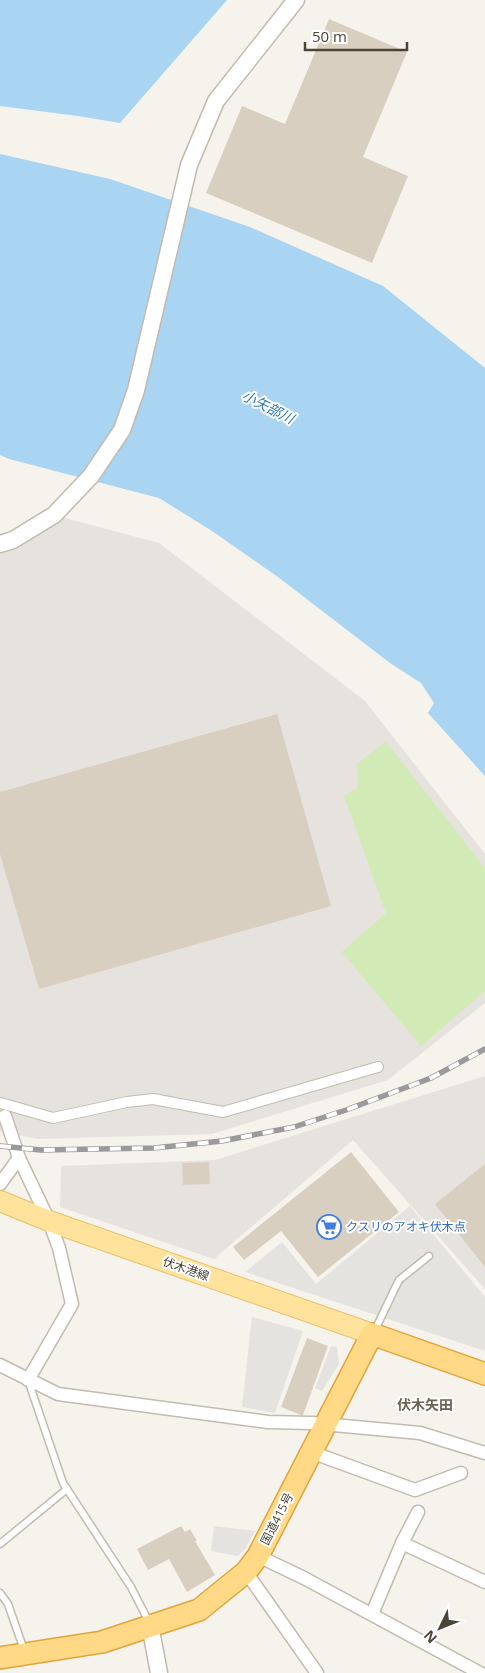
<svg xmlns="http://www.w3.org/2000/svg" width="485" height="1673" font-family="'Open Sans','Noto Sans JP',sans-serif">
<rect width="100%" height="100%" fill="#f6f3ec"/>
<g fill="#e6e2dd">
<polygon points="54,515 159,543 365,701 485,854 485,1003 388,1080 212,1134 37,1139 0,1131 0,544"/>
<polygon points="485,1076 485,1289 353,1140 214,1259 60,1207 61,1166 215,1160"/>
</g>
<polygon fill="#d2eab5" points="386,742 485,868 485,991 421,1046 342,952 386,913 344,796 358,788 357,764"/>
<g fill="#e5e3e0">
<polygon points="410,1206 485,1297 485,1351 245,1272 282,1242 316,1284"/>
<polygon points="252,1317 303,1331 275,1413 242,1407"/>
<polygon points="331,1346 337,1347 339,1364 322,1391 315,1388"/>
<polygon points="214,1526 255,1531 246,1548 238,1556 211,1551"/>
</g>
<g fill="#a9d4f2">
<polygon points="0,0 227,0 120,123 78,116 0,106"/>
<polygon points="0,154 110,179 250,227 383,286 485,368 485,776 428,713 434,703 421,683 390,663 278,577 212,531 159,498 9,459 0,455"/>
</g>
<g fill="#d8cfc1">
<polygon points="329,19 407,52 363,157 408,176 372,263 206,193 242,106 285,124"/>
<polygon points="277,714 331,906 39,989 0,854 0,792"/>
<polygon points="351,1152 399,1212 318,1277 281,1231 244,1260 233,1247"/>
<polygon points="209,1162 210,1184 183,1185 182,1163"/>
<polygon points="485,1164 485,1267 435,1204"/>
<polygon points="307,1338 328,1346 303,1415 301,1415 281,1407"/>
<polygon points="181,1526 185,1532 190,1529 197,1541 195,1541 215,1575 187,1592 169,1559 148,1570 137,1549"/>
</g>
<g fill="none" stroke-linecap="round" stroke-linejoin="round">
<defs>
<g id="service">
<polyline points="374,1332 399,1280 429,1256"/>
<polyline points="28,1380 63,1483 131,1587 150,1624"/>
<polyline points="0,1544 67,1489"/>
<polyline points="0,1593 8,1604 24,1650"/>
</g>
<polyline id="pedestrian" points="1,1103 53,1118 127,1102 153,1099 223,1112 378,1067"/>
<g id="minor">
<polyline points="5,1116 19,1158 49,1221 59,1248 72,1304 28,1380"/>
<polyline points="0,1184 19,1158"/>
<polyline points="0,1365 58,1394 268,1422 312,1423 420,1433 485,1453"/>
<polyline points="311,1452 415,1490 461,1473"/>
<polyline points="402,1543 485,1582"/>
<polyline points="258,1556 304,1578 480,1673"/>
<polyline points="246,1572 317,1673"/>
<polyline points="372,1614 402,1543 418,1512"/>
</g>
<g id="tertiary">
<polyline points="0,544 13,540 54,515 91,476 122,430 136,390 189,165 216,101 296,0"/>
<polyline points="150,1625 159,1673"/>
</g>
<polyline id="primary" points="0,1201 49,1221 372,1334"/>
<polyline id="trunk" points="0,1658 102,1642 199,1610 246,1572 258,1556 372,1334 485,1374"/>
</defs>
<use href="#service" stroke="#c2bbae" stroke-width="9"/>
<use href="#pedestrian" stroke="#c2bbae" stroke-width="12"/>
<use href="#minor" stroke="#c2bbae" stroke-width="15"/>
<use href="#tertiary" stroke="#c2bbae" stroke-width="19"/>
<use href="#primary" stroke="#e6c16a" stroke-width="22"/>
<use href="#trunk" stroke="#e0a43c" stroke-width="24"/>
<use href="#service" stroke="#fff" stroke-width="6"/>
<use href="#pedestrian" stroke="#fff" stroke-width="10"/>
<use href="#minor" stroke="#fff" stroke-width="12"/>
<use href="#tertiary" stroke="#fff" stroke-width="16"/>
<use href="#primary" stroke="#ffe39c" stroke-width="20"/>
<use href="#trunk" stroke="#ffd985" stroke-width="21"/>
<defs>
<polyline id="rail" points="0,1146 41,1150 154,1148 222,1141 294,1127 346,1110 431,1078 485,1049"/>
</defs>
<use href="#rail" stroke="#9a9a9a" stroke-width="5.5"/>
<use href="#rail" stroke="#fff" stroke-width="4" stroke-dasharray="11" stroke-linecap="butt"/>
</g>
<defs>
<symbol id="supermarket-ring" viewBox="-11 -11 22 22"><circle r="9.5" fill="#fff" stroke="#3f7fe0" stroke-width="1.5"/><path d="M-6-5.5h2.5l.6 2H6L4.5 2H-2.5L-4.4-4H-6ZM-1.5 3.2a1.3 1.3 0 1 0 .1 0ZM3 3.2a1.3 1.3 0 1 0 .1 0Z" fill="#3f7fe0"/></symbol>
</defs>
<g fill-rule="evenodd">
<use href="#supermarket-ring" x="315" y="1213" width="28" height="28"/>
</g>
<g text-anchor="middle" stroke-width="4" stroke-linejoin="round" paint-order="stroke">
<g font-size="12" fill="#366cbe" stroke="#fff" text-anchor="start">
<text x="346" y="1231">クスリのアオキ伏木点</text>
</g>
<g font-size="12" fill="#4b4439" stroke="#fff">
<text transform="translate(186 1269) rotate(19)" y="4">伏木港線</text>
<text transform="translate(277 1519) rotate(-63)" y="4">国道415号</text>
</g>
<g font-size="14" font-style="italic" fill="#2e7ab2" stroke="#fff">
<text transform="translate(268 407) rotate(27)" y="5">小矢部川</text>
</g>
<g font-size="14" font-weight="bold" fill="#6e6250" stroke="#fff">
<text x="425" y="1410">伏木矢田</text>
</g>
</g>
<g transform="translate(440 1628) rotate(227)" stroke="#ffffff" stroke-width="4" paint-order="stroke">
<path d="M0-4L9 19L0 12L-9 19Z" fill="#4b4439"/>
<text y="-8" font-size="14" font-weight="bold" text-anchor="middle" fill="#4b4439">N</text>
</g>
<path d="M305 42v8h102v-8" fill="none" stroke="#4b4439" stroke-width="2.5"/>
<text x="312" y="42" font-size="15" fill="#4b4439" stroke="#ffffff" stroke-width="4" paint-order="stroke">50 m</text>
</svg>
